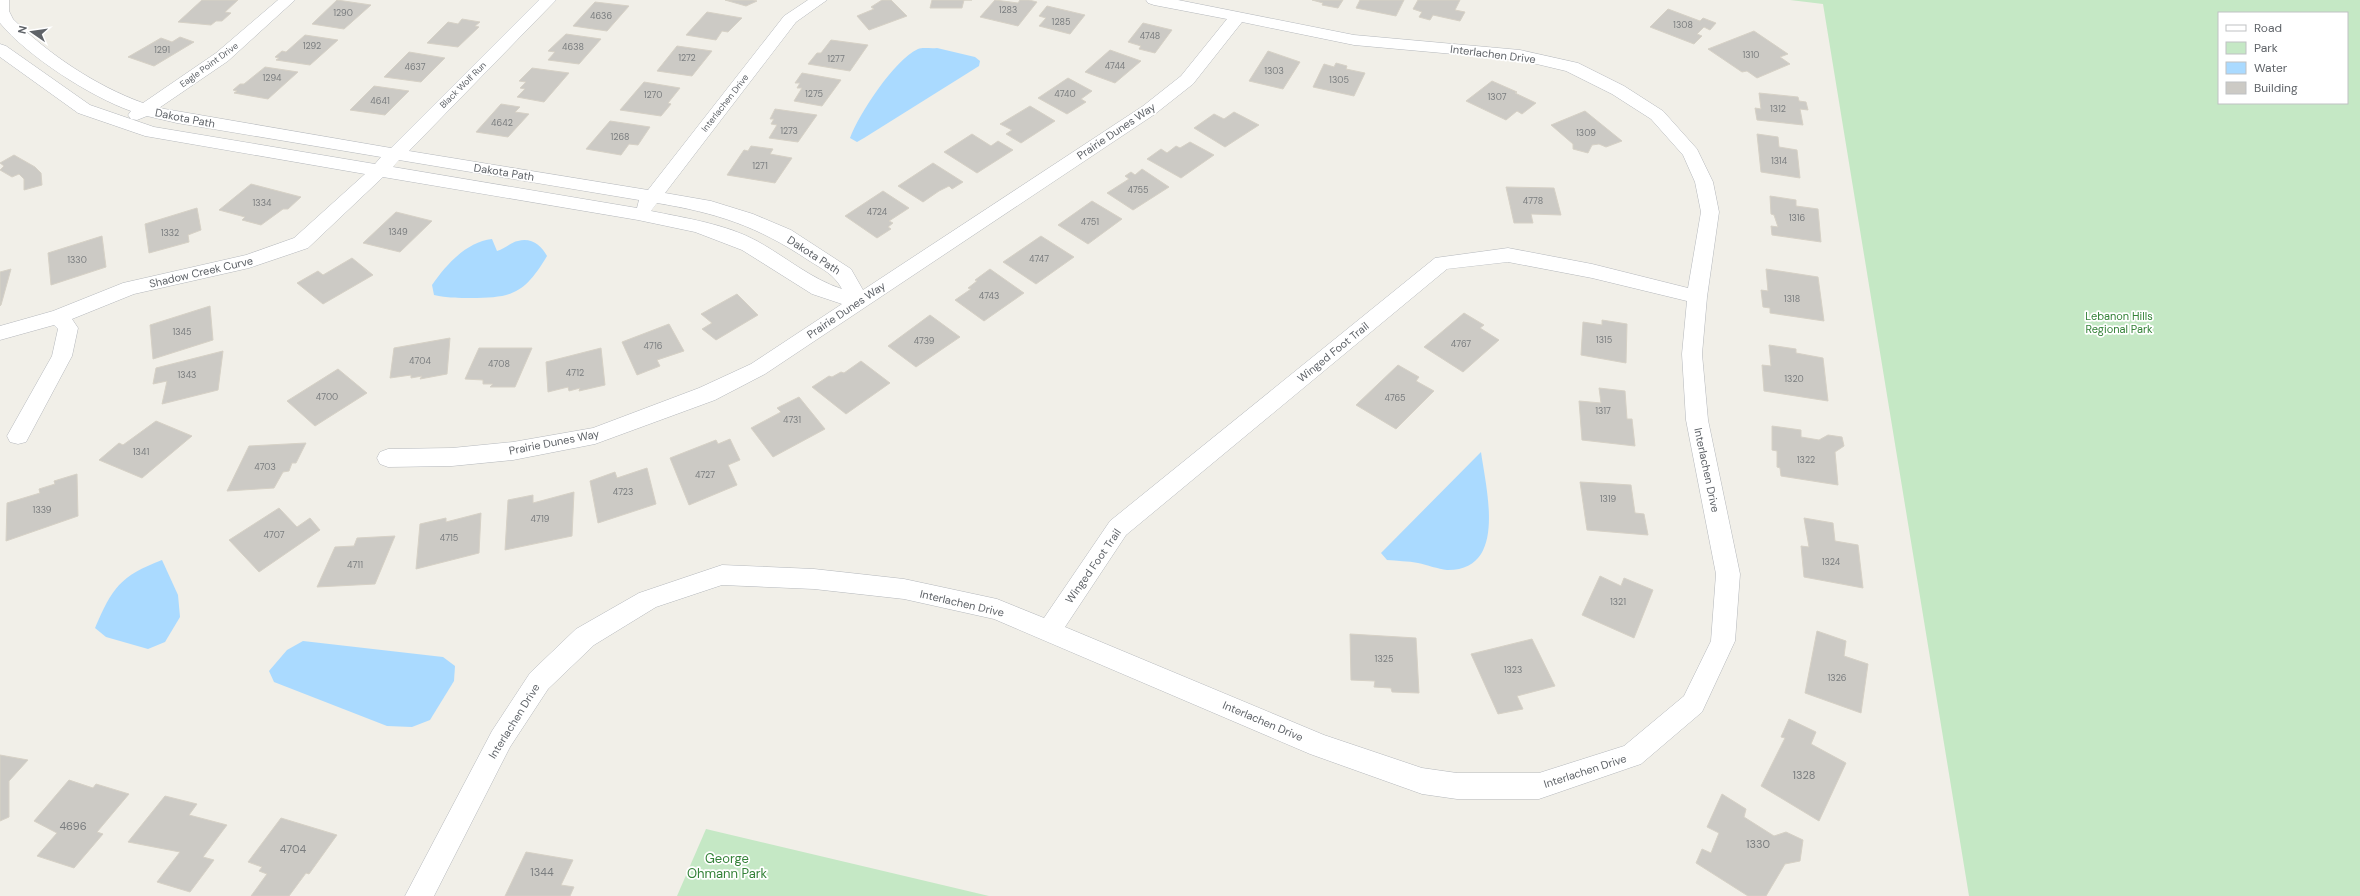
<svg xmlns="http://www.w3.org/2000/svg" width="2360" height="896" font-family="'DM Sans',sans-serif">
<rect width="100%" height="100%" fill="#f1efe8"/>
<g fill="#c5e8c5" fill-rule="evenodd">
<path d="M 1790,0 L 2360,0 L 2360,896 L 1969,896 L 1823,4 ZM 2219,13 L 2347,13 L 2347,103 L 2219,103 Z"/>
<polygon points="706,829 989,896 677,896"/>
</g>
<g fill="#aadaff">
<path d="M 937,48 L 975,57 L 980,61 L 979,66 L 864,138 L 857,142 L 850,138 C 859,114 894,60 918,49 C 923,47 931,49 937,48 Z"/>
<path d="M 492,239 L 497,251 C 505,249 511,242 518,241 C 531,237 542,246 547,256 C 525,293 513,298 471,298 C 459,298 447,298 434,295 L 432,285 C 446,265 466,242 492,239 Z"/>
<path d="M 1481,452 C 1486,489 1508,571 1447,570 C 1438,569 1427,565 1418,563 C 1408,561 1397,561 1387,560 L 1381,553 Z"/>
<path d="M 162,560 L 178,595 L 180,617 L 165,642 L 148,649 L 106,637 L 95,628 C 112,588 120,576 162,560 Z"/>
<polygon points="303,641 443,657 455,666 454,681 430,720 412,727 387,726 274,682 269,671 287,650"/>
</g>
<g fill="#cccac5" stroke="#d6d1c6">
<polygon points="202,0 238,0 225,12 231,13 222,21 216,21 211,25 178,22"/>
<polygon points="337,0 371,5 344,29 312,24"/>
<polygon points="725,0 753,0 757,1 746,6"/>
<polygon points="882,0 891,0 907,16 869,30 857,16 874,9 871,7"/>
<polygon points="932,0 972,0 964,0 962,8 930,8"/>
<polygon points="995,0 1018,3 1020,0 1029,0 1037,2 1018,26 980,17"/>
<polygon points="1312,0 1343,0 1338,8 1322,5 1323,3"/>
<polygon points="1360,0 1404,0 1396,16 1356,8"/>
<polygon points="1418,0 1460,0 1455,10 1465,12 1460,21 1433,15 1430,20 1419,17 1422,12 1413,9"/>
<polygon points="595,2 629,6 607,31 573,26"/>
<polygon points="1047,6 1085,15 1070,34 1039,26 1046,18 1039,16"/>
<polygon points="1668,9 1700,21 1703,18 1716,23 1710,30 1704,27 1697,34 1702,36 1694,44 1650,27"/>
<polygon points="707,12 742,18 728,32 722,31 716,40 686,35"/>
<polygon points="462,19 480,22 475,26 479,27 458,47 427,43 448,22 458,24"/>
<polygon points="1143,23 1172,30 1155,53 1139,49 1141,46 1128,42"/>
<polygon points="1754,31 1788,54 1780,57 1790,64 1757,78 1747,71 1742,72 1708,49"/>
<polygon points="566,34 601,39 579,64 548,60 555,52 548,51"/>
<polygon points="305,35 338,40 310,65 276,60 279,58 275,57 282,51 286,52"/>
<polygon points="180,37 194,42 154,66 128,57 161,38 172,42"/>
<polygon points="831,40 868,45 850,71 808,64 817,53 821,53"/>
<polygon points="677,46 712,51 692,76 657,71"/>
<polygon points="1110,50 1141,61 1115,83 1085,72"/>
<polygon points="1268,51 1300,62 1283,89 1249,81"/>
<polygon points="409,52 445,58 421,82 384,77"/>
<polygon points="1336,63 1347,66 1346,69 1365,73 1354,96 1313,87 1324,64 1334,67"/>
<polygon points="265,67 298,72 268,99 234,93 237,91 233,90 240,84 244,84"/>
<polygon points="532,68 569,73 544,102 517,97 525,89 520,88 526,82 519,81"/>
<polygon points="802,73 841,80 822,106 794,101 802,88 797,88 800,83 795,83"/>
<polygon points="1068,78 1092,91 1081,99 1086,102 1067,114 1038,98"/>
<polygon points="1492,81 1517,92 1515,93 1536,103 1522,114 1517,111 1506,120 1466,101"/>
<polygon points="644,82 680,88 668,103 671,104 661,116 620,110"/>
<polygon points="374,86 409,91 385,115 350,110"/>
<polygon points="1759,93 1798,97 1799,101 1806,102 1808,110 1800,109 1803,125 1757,120 1755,108 1761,109"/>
<polygon points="501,104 520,107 515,112 529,114 508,137 476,132"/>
<polygon points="1030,106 1055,121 1021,143 1006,134 1012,130 1000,124"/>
<polygon points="775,109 817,115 798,142 769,138 777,125 771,124 774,119 770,119"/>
<polygon points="1585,111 1622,141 1606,147 1599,144 1592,145 1588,153 1573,149 1573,144 1551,125"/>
<polygon points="1234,112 1259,125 1225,147 1194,128 1214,114 1224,119"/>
<polygon points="610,121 650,127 638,145 629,144 621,155 586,149"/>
<polygon points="972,134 991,146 998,141 1013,150 977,173 944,152"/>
<polygon points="1757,134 1778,137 1779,147 1797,150 1800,178 1761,172"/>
<polygon points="1190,142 1214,155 1181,178 1147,159 1161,149 1167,153 1176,146 1180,148"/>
<polygon points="751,146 773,149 770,154 792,158 775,183 727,175 744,150 748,151"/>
<polygon points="14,155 35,167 41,173 42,185 24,190 24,179 19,174 12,177 0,170 4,166 0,163"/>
<polygon points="933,163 963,182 952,189 949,186 939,191 923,202 898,186"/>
<polygon points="1142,169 1169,187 1133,210 1107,193 1129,179 1125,176 1131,172 1135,175"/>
<polygon points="251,184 301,197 288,209 283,209 261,225 242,220 245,217 219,210"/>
<polygon points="1506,187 1554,188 1561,215 1531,214 1533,223 1514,223"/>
<polygon points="883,191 909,208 889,221 893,223 888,227 891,229 877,238 845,216"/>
<polygon points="1770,196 1796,200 1796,206 1818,209 1821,242 1772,235 1771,226 1778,227 1774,215 1771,214"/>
<polygon points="1092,201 1122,219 1088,244 1058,225"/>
<polygon points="197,208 201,230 188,235 189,242 149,253 145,224"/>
<polygon points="396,212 432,221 400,252 363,243"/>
<polygon points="102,236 106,267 51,285 48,253"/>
<polygon points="1041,236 1074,257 1036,284 1003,262"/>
<polygon points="352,258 373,275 323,304 297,283 318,271 323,275"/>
<polygon points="11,269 1,305 0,306 0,272"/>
<polygon points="990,269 1024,293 984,321 955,300 971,289 968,288 977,281 975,280"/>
<polygon points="1766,269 1818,277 1824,321 1770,313 1770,308 1763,307 1761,290 1768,291"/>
<polygon points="737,294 758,315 716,340 702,329 712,323 701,314"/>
<polygon points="210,306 213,340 153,359 150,325"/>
<polygon points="1464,313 1484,325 1480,328 1499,340 1463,372 1424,347"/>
<polygon points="930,315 960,337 916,367 888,346"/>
<polygon points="1602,320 1627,324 1626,363 1581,355 1583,322 1602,325"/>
<polygon points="669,324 684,351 657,360 660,366 637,375 622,342"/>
<polygon points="450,338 447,374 420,379 422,376 411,378 411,375 390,378 394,348"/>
<polygon points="1769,345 1796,349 1796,353 1823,358 1828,401 1764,391 1762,365 1771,366"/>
<polygon points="479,348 532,348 515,387 490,387 493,384 483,384 483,380 465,379"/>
<polygon points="601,348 605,385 579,391 580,388 569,391 568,387 548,392 546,362"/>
<polygon points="223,351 218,390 162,404 167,381 153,384 156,368"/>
<polygon points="861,361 890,383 846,414 812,387 829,376 832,377 841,372 844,373"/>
<polygon points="1398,365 1419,377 1416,381 1434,391 1396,429 1356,405"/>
<polygon points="338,369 367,393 315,426 287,401"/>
<polygon points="1599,388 1625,391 1627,419 1632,419 1635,446 1582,440 1579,401 1601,403"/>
<polygon points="799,397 825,429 773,457 751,428 781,412 777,408"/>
<polygon points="156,421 192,436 142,478 99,460 119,443 123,445"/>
<polygon points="1772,426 1801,430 1801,437 1819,440 1828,435 1842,437 1844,446 1835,452 1838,485 1781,476 1780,468 1777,467 1777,451 1772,450"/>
<polygon points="730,439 740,460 728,465 737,485 689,505 670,458 716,440 718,444"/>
<polygon points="306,443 296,463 292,463 289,471 283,472 274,488 227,491 249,446"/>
<polygon points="647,468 656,504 598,523 590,481 615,472 617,478"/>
<polygon points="77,474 78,516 6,541 7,503 40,493 39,489 55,484 54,481"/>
<polygon points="1580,482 1631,485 1635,513 1644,514 1648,535 1587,530"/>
<polygon points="574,492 572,536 505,550 508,500 533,495 533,503"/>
<polygon points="279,508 297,527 310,518 320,530 259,572 229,540"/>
<polygon points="481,513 479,553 416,569 420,524 446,518 446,522"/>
<polygon points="1804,518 1833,523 1835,541 1858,545 1863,588 1804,577 1801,546 1809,547"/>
<polygon points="395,536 375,584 317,587 335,547 354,546 357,538"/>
<polygon points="1600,576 1621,586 1624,578 1653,590 1634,638 1582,615"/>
<polygon points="1817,631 1846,641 1844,656 1868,664 1861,713 1805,693"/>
<polygon points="1350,634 1416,638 1419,693 1392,692 1391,688 1374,687 1375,681 1351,680"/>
<polygon points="1532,639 1555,686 1517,696 1523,709 1498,714 1471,654"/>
<polygon points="1789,719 1816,732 1811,744 1846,763 1819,821 1761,786 1785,738 1781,737"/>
<polygon points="0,755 28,760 9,781 9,817 0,821"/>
<polygon points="69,780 93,788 96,784 129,794 97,832 103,834 74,868 37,856 57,833 34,821"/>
<polygon points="1722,794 1746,809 1744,817 1774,836 1786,832 1803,840 1800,861 1785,864 1766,896 1748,896 1696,863 1702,849 1711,853 1719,833 1707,827"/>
<polygon points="165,796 197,804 189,815 227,825 203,857 214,860 190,892 157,882 180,852 128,842"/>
<polygon points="281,818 337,835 309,874 306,873 289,896 251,896 267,874 259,871 262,867 248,862"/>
<polygon points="526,852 573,860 561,885 574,887 570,896 505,896"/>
</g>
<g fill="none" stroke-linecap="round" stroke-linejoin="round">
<defs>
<path id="minor" d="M 0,0 L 9,0 L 9,11 L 13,19 C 48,54 96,86 143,103 L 216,53 L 278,0 L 295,0 L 228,61 L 159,108 L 391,148 L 539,0 L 556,0 L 409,151 L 648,190 L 784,16 L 808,0 L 827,0 L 796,22 L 665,193 L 711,201 L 753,214 L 791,230 L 851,269 L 863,290 L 1143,106 L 1181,76 L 1227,19 L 1154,5 L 1148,3 L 1146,0 L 1178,0 L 1354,35 L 1520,50 L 1578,63 L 1624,86 L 1663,111 L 1697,149 L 1713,182 L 1719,212 L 1707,297 L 1702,354 L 1708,420 L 1740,574 L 1735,641 L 1702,712 L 1641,764 L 1632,767 L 1539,799 L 1457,799 L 1422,794 L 1310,754 L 994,619 L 904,599 L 814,589 L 722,585 L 656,607 L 594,645 L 548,689 L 510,747 L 434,896 L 405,896 L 492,731 L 530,673 L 576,629 L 639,593 L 722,565 L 814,569 L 904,579 L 997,599 L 1044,618 L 1110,521 L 1435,258 L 1508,248 L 1592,264 L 1688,288 L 1701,212 L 1695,182 L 1683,155 L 1651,119 L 1612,94 L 1566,71 L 1520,60 L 1354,45 L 1242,22 L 1193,84 L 1155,114 L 765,374 L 715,400 L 595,444 L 513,460 L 452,466 L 388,467 L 380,464 L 377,458 L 380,452 L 388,449 L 452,448 L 513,442 L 593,428 L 699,388 L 751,364 L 842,304 L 812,294 L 742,250 L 695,232 L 638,220 L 383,177 L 308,248 L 249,268 L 134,294 L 72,319 L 78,328 L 72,356 L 26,442 L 18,444 L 10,442 L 7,436 L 52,356 L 58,329 L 54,325 L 0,340 L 0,326 L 53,311 L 123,283 L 246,255 L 294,238 L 365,174 L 145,136 L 78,113 L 0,57 L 0,44 L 6,46 L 90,105 L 154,127 L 375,164 L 381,157 L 177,123 L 147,116 L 137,120 L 131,119 L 128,115 L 131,111 C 91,97 27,56 0,23 ZM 399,160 L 639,200 L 637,208 L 393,167 ZM 657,203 C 717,213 757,226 808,260 C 822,269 834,274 842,289 C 811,279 786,257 757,241 C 726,224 685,218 651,211 ZM 1508,262 L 1592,278 L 1687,301 L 1682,354 L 1686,420 L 1716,574 L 1711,641 L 1684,696 L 1624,746 L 1539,773 L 1457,773 L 1422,768 L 1324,735 L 1065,627 L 1126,535 L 1447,269 Z"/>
</defs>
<use href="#minor" stroke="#b5b8bc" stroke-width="1"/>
<use href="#minor" fill="#fff" fill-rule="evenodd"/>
</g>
<g text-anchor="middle" stroke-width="3.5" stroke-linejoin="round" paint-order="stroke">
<g font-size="9" fill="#7a7d7f">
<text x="1008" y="13">1283</text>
<text x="343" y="16">1290</text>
<text x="601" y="19">4636</text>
<text x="1061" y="25">1285</text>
<text x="1683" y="28">1308</text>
<text x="1150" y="39">4748</text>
<text x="312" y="49">1292</text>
<text x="573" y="50">4638</text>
<text x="162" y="53">1291</text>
<text x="1751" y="58">1310</text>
<text x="687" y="61">1272</text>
<text x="836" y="62">1277</text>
<text x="1115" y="69">4744</text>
<text x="415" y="70">4637</text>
<text x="1274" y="74">1303</text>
<text x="272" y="81">1294</text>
<text x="1339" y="83">1305</text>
<text x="814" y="97">1275</text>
<text x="1065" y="97">4740</text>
<text x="653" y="98">1270</text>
<text x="1497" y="100">1307</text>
<text x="380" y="104">4641</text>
<text x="1778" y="112">1312</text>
<text x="502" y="126">4642</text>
<text x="789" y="134">1273</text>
<text x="1586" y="136">1309</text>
<text x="620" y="140">1268</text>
<text x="1779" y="164">1314</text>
<text x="760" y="169">1271</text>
<text x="1138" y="193">4755</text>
<text x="1533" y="204">4778</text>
<text x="262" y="206">1334</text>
<text x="877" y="215">4724</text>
<text x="1797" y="221">1316</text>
<text x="1090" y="225">4751</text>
<text x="398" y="235">1349</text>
<text x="170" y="236">1332</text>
<text x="1039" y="262">4747</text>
<text x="77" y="263">1330</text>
<text x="989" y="299">4743</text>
<text x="1792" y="302">1318</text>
<text x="182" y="335">1345</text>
<text x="1604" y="343">1315</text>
<text x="924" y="344">4739</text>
<text x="1461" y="347">4767</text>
<text x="653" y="349">4716</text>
<text x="420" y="364">4704</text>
<text x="499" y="367">4708</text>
<text x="575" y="376">4712</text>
<text x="187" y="378">1343</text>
<text x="1794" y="382">1320</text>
<text x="327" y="400">4700</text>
<text x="1395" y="401">4765</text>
<text x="1603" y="414">1317</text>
<text x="792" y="423">4731</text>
<text x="141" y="455">1341</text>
<text x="1806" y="463">1322</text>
<text x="265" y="470">4703</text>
<text x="705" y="478">4727</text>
<text x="623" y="495">4723</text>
<text x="1608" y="502">1319</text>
<text x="42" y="513">1339</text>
<text x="540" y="522">4719</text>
<text x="274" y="538">4707</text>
<text x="449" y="541">4715</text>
<text x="1831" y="565">1324</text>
<text x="355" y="568">4711</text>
<text x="1618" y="605">1321</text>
<text x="1384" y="662">1325</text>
<text x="1513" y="673">1323</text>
<text x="1837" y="681">1326</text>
</g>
<g font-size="9" fill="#5f6368" stroke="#fff">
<text transform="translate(209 65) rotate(-36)" y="3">Eagle Point Drive</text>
<text transform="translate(463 85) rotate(-45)" y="3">Black Wolf Run</text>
<text transform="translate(725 103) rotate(-52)" y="3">Interlachen Drive</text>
</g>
<g font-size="11" fill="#5f6368" stroke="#fff">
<text transform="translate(1493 54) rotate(7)" y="4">Interlachen Drive</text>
<text transform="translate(185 118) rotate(11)" y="4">Dakota Path</text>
<text transform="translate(1116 131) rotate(-34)" y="4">Prairie Dunes Way</text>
<text transform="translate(504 172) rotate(9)" y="4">Dakota Path</text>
<text transform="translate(814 255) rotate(33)" y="4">Dakota Path</text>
<text transform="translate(201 272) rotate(-13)" y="4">Shadow Creek Curve</text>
<text transform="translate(846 310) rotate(-34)" y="4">Prairie Dunes Way</text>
<text transform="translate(1333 352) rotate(-39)" y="4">Winged Foot Trail</text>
<text transform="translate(554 442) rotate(-11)" y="4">Prairie Dunes Way</text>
<text transform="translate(1707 470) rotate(78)" y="4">Interlachen Drive</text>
<text transform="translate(1093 566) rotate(-55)" y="4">Winged Foot Trail</text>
<text transform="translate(962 603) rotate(13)" y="4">Interlachen Drive</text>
<text transform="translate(514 721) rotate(-58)" y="4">Interlachen Drive</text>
<text transform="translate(1263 721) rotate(23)" y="4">Interlachen Drive</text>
<text transform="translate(1585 771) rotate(-18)" y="4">Interlachen Drive</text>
</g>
<g font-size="11" fill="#348238" stroke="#fff">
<text x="2119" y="320">Lebanon Hills<tspan x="2119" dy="13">Regional Park</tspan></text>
</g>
<g font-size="11" fill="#7a7d7f">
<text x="1804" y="779">1328</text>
<text x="73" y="830">4696</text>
<text x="1758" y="848">1330</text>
<text x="293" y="853">4704</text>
<text x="542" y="876">1344</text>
</g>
<g font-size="13" fill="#348238" stroke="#fff">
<text x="727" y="863">George<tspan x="727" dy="15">Ohmann Park</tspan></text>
</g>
</g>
<rect x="2218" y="12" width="130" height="92" fill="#ffffff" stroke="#bfc1c3"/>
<rect x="2226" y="25" width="20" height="6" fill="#ffffff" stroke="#bfc1c3"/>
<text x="2254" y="32" font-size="12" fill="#5f6368">Road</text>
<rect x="2226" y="42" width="20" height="12" fill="#c5e8c5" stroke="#bfc1c3"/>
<text x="2254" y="52" font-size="12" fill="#5f6368">Park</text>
<rect x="2226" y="62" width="20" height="12" fill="#aadaff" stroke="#bfc1c3"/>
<text x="2254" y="72" font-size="12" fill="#5f6368">Water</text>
<rect x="2226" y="82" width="20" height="12" fill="#cccac5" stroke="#bfc1c3"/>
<text x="2254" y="92" font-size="12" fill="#5f6368">Building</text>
<g transform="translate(32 32) rotate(283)" stroke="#ffffff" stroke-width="3" paint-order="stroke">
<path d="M0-3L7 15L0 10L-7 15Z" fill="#5f6368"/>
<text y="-6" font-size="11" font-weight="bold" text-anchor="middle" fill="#5f6368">N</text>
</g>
</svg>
